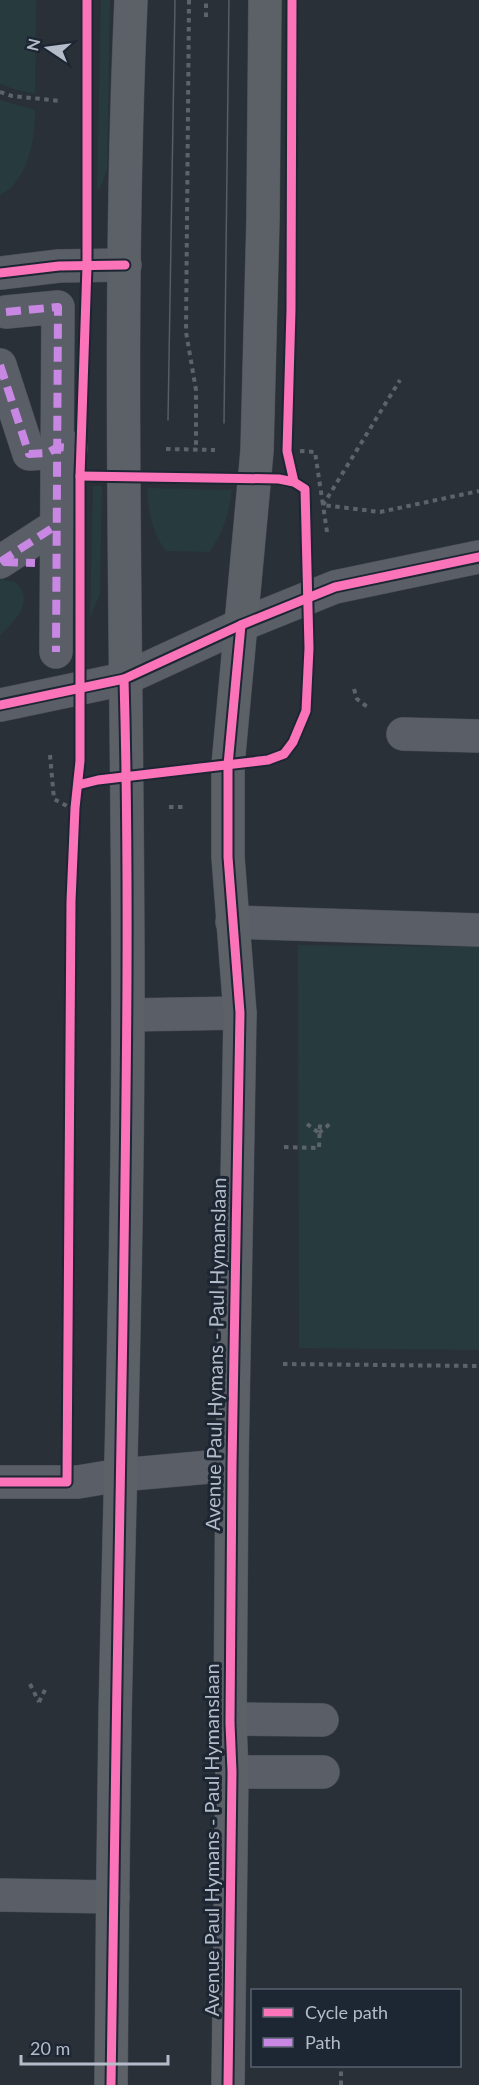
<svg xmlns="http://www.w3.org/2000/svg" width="479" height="2085" font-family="Lato,sans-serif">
<rect width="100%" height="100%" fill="#2a3038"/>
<g fill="#273a3e">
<polygon points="0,0 36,0 35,94 14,89 0,84"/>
<polygon points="101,0 110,0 107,169 101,186 97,190"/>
<path d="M 0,100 L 35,110 C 35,135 31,163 15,183 C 12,188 5,192 0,195 Z"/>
<polygon points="93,486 102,486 100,594 90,617"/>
<path d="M 147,488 L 232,490 C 229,513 223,534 209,552 L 166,551 C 152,533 148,510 147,488 Z"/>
<path d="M 0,579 L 15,582 C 36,600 15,621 0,635 Z"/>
<polygon points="298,945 479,947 479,1350 299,1348"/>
</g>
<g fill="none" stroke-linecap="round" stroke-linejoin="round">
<defs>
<g id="minor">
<polyline points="0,273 59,266 125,265"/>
<polyline points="6,312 58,307 56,652"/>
<polyline points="0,365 29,454 47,453 58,447 71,448"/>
<polyline points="0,562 57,525"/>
<polyline points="0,705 124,679 241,625 335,587 479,557"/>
<polyline points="403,734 479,736"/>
<polyline points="232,922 479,930"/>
<polyline points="128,1015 240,1013"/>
<polyline points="0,1482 78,1482 120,1475 232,1465"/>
<polyline points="230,1719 322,1720"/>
<polyline points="232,1772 323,1772"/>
<polyline points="0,1895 113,1897"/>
</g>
<g id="major">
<path d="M 111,2085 C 112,1963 113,1840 115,1718 C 120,1477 128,1236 128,995 C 128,664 116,332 131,0"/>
<polyline points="228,2085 232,1772 230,1723 232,1465 240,1013 228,857 228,765 257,451 263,219 265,0"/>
</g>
</defs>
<use href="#minor" stroke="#484c53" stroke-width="34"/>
<use href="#major" stroke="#484c55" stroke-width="34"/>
<g stroke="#5d636a" stroke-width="4" stroke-dasharray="4.5 4.5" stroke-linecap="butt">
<polyline points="189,0 186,332 196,390 196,450"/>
<polyline points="206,17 206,0"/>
<polyline points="0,92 12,96 61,101"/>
<polyline points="166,449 215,450"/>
<polyline points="300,451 315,452 323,505 380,512 479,491"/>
<polyline points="327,532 323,505 400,380"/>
<polyline points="354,689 357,699 370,709"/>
<polyline points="50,755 54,799 67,806"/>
<polyline points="169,807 186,807"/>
<polyline points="307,1124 319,1133"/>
<polyline points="319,1133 332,1122"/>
<polyline points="284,1147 319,1148 320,1123"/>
<polyline points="283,1364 479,1366"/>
<polyline points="30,1684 39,1702"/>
<polyline points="39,1702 47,1686"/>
<polyline points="341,2085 341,2066"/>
</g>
<use href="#minor" stroke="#5a5e66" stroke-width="33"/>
<use href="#major" stroke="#5c6168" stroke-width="33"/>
<g stroke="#595d64" stroke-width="1.5">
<polyline points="168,420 175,0"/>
<polyline points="224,423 229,0"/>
</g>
<g stroke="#c787e3" stroke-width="8" stroke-dasharray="15 8" stroke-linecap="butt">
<polyline points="6,312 58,307 56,652"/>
<polyline points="0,365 29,454 47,453 58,447 71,448"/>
<polyline points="0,562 57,525"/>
<polyline points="3,562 35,563"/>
</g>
<defs>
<g id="cycleway">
<polyline points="292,0 291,310 287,451 294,482"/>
<polyline points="0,273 59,266 125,265"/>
<polyline points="0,705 124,679 241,625 335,587 479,557"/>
<polyline points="78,785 98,780 268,760 284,754 293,742 306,711 309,648 305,489 294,482 279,479 80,476"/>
<polyline points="0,1482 67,1482 71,901 75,808 80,761 80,476 87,266 87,0"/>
<path d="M 111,2085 C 114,1831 119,1576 123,1322 C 126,1108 130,893 124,679"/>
<polyline points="228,2085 232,1772 230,1723 232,1465 240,1013 228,857 228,765 241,625"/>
</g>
</defs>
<use href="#cycleway" stroke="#1d2633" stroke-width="13"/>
<use href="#cycleway" stroke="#fb73b8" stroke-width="9"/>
</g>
<g text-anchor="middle" stroke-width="6" stroke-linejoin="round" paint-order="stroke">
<g font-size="20" fill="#b4bcc9" stroke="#1d2633">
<text transform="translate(216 1354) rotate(-89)" y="7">Avenue Paul Hymans - Paul Hymanslaan</text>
<text transform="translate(212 1840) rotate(-90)" y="7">Avenue Paul Hymans - Paul Hymanslaan</text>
</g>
</g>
<rect x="251" y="1989" width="210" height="78" fill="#1d2633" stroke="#59626f" stroke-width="1.5"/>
<rect x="263" y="2008" width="30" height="9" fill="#fb73b8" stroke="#59626f" stroke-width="1.5"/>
<text x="305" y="2019" font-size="18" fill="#b4bcc9">Cycle path</text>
<rect x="263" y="2038" width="30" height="9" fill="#c787e3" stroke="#59626f" stroke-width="1.5"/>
<text x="305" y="2049" font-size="18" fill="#b4bcc9">Path</text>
<g transform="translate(48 48) rotate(283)" stroke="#1d2633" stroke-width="4.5" paint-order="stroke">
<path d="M0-4.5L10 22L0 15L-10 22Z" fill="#b4bcc9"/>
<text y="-9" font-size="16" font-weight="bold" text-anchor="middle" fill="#b4bcc9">N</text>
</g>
<path d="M21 2055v9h147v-9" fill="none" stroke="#b4bcc9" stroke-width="3"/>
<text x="30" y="2055" font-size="18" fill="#b4bcc9" stroke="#1d2633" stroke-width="4.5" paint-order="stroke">20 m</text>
</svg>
